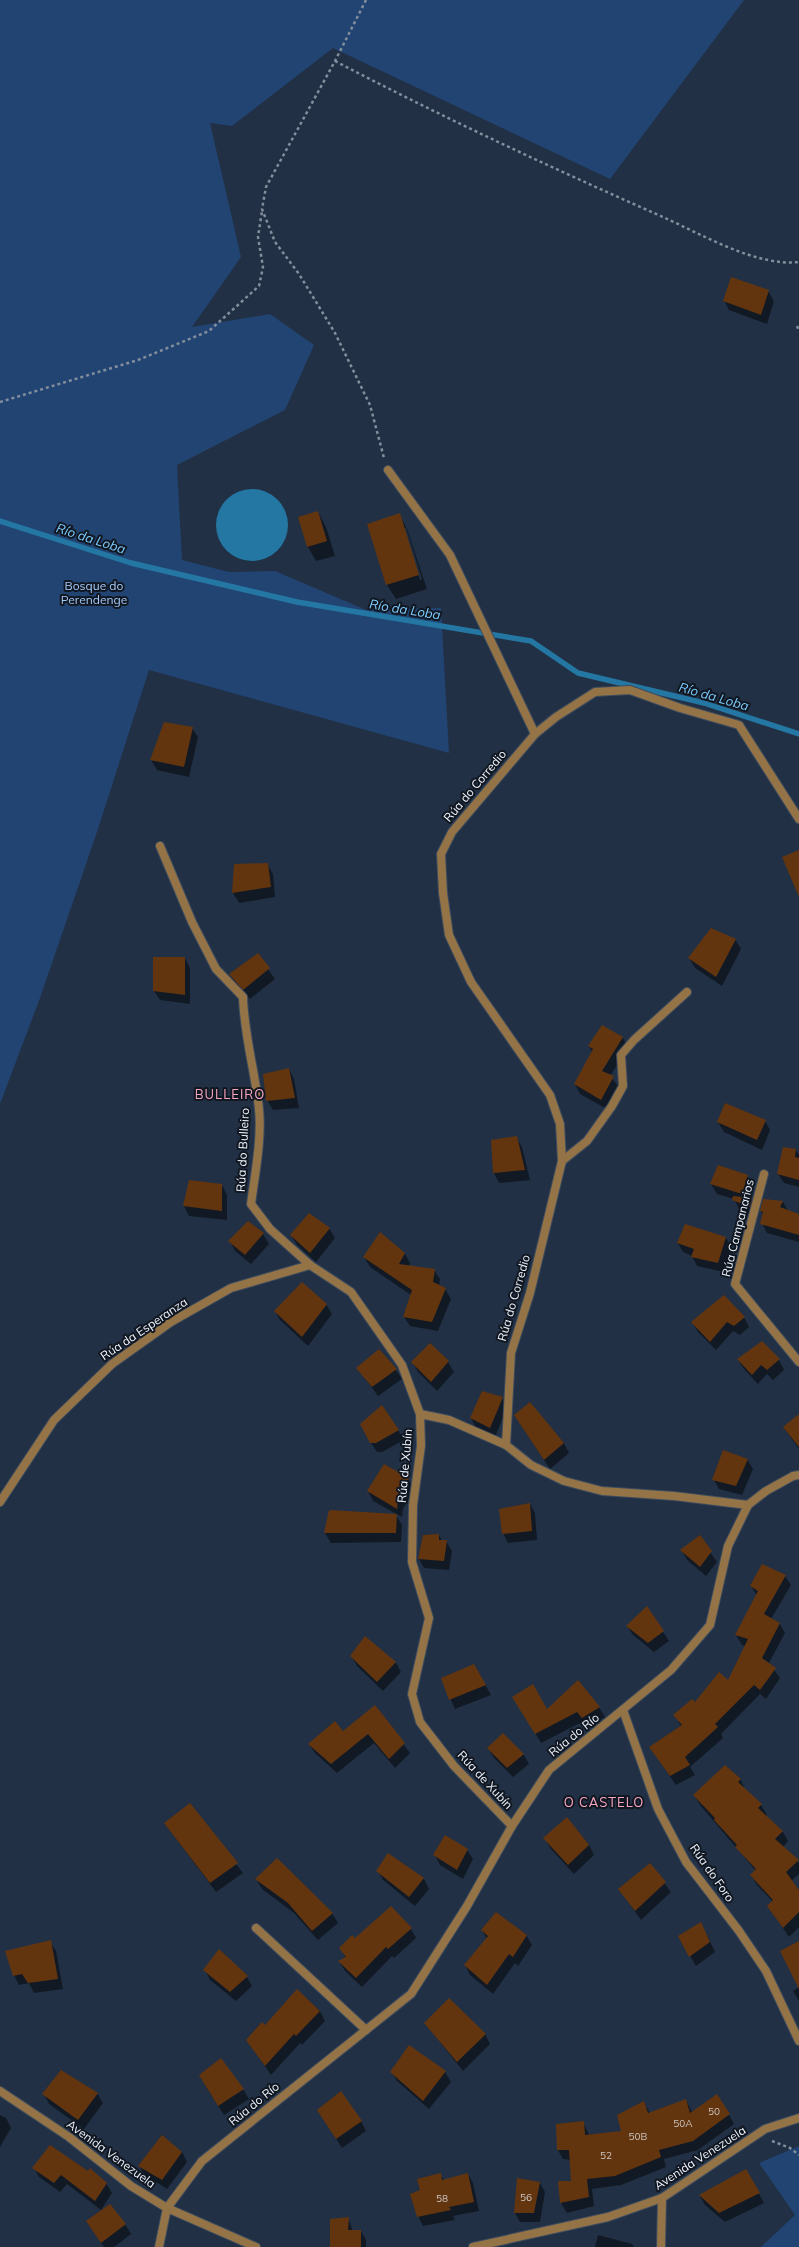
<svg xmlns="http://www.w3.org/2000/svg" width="799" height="2247" font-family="Mulish,sans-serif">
<rect width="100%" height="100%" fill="#213044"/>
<g fill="#224472">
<polygon points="0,0 744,0 610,179 333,48 232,126 210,123 241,257 192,327 270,314 314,345 285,410 177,465 182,560 229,572 275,571 366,610 441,608 449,753 149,670 97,832 40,998 0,1104"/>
<polygon points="799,2146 799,2247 761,2247 795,2215 759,2163"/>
</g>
<circle fill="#2477a3" cx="252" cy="525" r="36"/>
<g fill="#0007" fill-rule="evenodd">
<polygon points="768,291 774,301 767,324 729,310 724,300"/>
<polygon points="318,512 326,527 335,556 316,561 308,547 299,518"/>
<path d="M 399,514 L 407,529 L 427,589 L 396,599 L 387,585 ZM 403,528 L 406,528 L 422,579 L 420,580 Z"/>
<polygon points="192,728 198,737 189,777 157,770 151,760"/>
<polygon points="267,864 273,874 275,897 239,903 233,893 235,865"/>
<polygon points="735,939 741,949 722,986 695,968 689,958"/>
<polygon points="257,954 275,979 250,999 236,984 230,974"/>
<polygon points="185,958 190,968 190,1004 160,1000 154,991"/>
<polygon points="602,1026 623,1038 628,1048 610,1076 619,1087 607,1109 580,1094 575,1084 592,1052 589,1046"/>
<polygon points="289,1069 294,1079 299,1108 273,1110 267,1100"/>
<polygon points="765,1121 770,1130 762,1150 724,1132 718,1122"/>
<polygon points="516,1137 522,1147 530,1180 499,1183 494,1173 492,1141"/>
<polygon points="796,1150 799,1155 799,1187 784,1183 778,1174"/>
<polygon points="747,1176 753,1185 749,1199 751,1199 757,1209 755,1216 739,1209 734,1199 717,1194 711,1184"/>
<polygon points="190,1181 222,1185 227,1195 227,1220 189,1216 184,1206"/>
<polygon points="764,1200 783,1202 788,1211 799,1215 799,1242 767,1233 762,1223 763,1215 761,1211"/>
<polygon points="248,1222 263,1234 269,1244 251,1264 235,1251 230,1241"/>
<polygon points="329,1228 335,1238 316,1262 297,1245 291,1235"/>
<polygon points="726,1238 731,1247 724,1272 697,1266 692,1256 683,1252 678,1243"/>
<polygon points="405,1254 410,1263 409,1266 434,1270 440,1279 439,1286 445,1289 451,1299 438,1331 410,1326 404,1317 411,1295 370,1267 364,1257"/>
<polygon points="326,1304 332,1314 308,1346 280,1320 275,1311"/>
<polygon points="744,1317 749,1327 740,1335 733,1331 716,1350 698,1332 693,1323"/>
<polygon points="762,1342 779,1360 784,1370 773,1380 767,1374 758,1384 744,1369 738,1360"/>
<polygon points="448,1362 454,1372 437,1391 418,1372 413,1363"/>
<polygon points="358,1369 396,1370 402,1379 378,1396"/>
<polygon points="502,1398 507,1408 495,1437 476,1428 471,1418"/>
<polygon points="530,1404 564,1443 569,1453 550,1469 521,1425"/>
<polygon points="799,1415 799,1449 784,1428"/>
<polygon points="398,1430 404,1440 382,1452 377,1452 371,1443"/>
<polygon points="747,1459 753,1469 742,1495 719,1489 714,1480"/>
<polygon points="408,1479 414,1489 403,1509 402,1517 373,1501 368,1491"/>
<polygon points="530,1504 535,1513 537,1540 508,1543 503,1533"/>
<polygon points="330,1511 396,1515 402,1525 401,1542 331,1543 325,1533"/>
<polygon points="439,1535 442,1541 446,1541 452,1551 449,1570 424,1568 419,1559"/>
<polygon points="699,1536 717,1562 706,1576 687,1560 682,1551"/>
<polygon points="785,1576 791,1585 771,1619 779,1623 785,1633 769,1663 780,1678 766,1699 760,1694 721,1734 723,1738 690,1767 695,1775 676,1785 650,1747 681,1726 675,1716 729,1682 746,1646 742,1645 736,1635 757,1596 751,1586"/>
<polygon points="647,1608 669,1641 654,1652 633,1635 627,1626"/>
<polygon points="365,1638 396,1663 401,1672 383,1691 357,1666 351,1656"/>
<polygon points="474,1665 491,1695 455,1709 442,1679"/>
<polygon points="375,1706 410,1753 395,1768 374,1743 337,1773 315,1753 309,1744 343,1732"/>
<polygon points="519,1706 547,1711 599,1707 605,1717 588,1727 584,1721 541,1743"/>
<polygon points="503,1734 524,1755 529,1764 513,1777 494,1758 488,1748"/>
<polygon points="725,1766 741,1780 745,1790 761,1805 767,1815 765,1816 783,1832 788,1841 783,1847 799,1863 799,1874 791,1881 799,1892 799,1927 789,1937 768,1906 773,1902 757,1885 751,1875 756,1871 700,1805 694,1795"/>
<polygon points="190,1805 243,1873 216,1892 165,1824"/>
<polygon points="545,1838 589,1845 594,1855 574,1874 550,1848"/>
<polygon points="467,1850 473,1859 463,1879 440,1865 435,1855"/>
<polygon points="389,1854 424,1879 429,1889 415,1906 383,1880 378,1871"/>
<polygon points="650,1864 671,1892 641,1920 619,1889"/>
<polygon points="256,1879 332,1913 338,1923 318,1940 294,1913 262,1889"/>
<polygon points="411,1929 416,1938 394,1958 392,1956 362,1987 345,1971 339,1961 346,1958 340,1948 355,1939"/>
<polygon points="482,1930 526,1935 532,1945 518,1966 515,1963 493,1994 470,1975 465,1965 487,1939"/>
<polygon points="706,1933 715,1952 696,1966 679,1936"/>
<polygon points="50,1942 56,1951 63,1989 34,1993 29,1983 19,1985 14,1975"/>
<polygon points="205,1970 247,1977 252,1986 236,2001 210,1980"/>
<polygon points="799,1987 799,2001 793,1991"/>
<polygon points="297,1990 320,2011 325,2021 302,2045 300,2043 271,2075 247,2040 265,2026"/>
<polygon points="425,2023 485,2034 490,2044 463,2071"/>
<polygon points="409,2046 445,2072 451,2082 429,2109 397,2081 392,2072"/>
<polygon points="205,2085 243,2089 249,2099 224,2115"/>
<polygon points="97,2093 103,2103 84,2129 49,2104 44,2094"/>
<polygon points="686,2100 692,2112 729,2115 734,2124 698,2150 664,2159 666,2167 621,2185 592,2189 594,2206 567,2213 561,2203 559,2182 572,2182 571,2160 563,2159 558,2150 583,2122 589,2135 622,2132 644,2103 650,2113"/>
<polygon points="0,2115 6,2118 11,2128 0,2147"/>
<polygon points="324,2120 361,2121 366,2131 342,2148"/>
<polygon points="182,2152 187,2162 167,2189 145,2175 139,2166"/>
<polygon points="34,2168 106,2183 112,2193 101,2210 67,2184 60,2192 39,2177"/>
<polygon points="746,2170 764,2203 725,2222 705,2205 700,2196"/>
<polygon points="440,2174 444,2180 468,2174 473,2183 479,2211 453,2216 455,2220 423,2226 418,2216 421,2190"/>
<polygon points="540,2183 545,2192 540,2222 520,2222 515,2213"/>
<polygon points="348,2218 353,2231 361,2231 366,2240 366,2247 331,2247"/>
<polygon points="87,2222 125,2224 131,2234 114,2247 104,2247"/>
<polygon points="598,2235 632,2244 634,2247 595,2247"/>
</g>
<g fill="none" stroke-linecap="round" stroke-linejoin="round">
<polyline stroke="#2477a3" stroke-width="5.5" points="0,521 131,563 297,602 531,641 578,673 704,703 799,734"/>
</g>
<g fill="#63350f">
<polygon points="731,277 769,290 761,315 723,301"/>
<polygon points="318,511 327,541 307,547 298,517"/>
<polygon points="400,513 419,575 386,585 367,524"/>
<polygon points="164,722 193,727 184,767 150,760"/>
<polygon points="799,850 799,897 782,857"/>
<polygon points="268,863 271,887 232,893 234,864"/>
<polygon points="711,928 736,939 716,977 688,958"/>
<polygon points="258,953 270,968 243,990 229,974"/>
<polygon points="153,957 185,957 185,995 153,991"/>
<polygon points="602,1025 623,1037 602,1071 614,1076 601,1100 574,1084 593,1049 588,1046"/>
<polygon points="289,1068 295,1098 266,1101 263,1074"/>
<polygon points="725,1103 766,1120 757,1140 717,1122"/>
<polygon points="517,1136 525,1170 493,1173 491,1140"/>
<polygon points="783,1147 796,1149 795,1157 799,1158 799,1180 777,1174"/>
<polygon points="718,1165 748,1175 742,1194 710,1184"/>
<polygon points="189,1180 222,1184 222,1211 183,1206"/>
<polygon points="733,1196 752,1198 750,1207 732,1200"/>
<polygon points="763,1199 783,1201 780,1207 799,1214 799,1235 760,1224 763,1212 760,1211"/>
<polygon points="309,1213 330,1228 310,1253 290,1235"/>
<polygon points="248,1221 264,1233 245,1255 228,1241"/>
<polygon points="685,1224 726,1237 718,1263 691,1257 694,1249 677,1243"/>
<polygon points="380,1232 405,1253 399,1264 435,1269 433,1282 446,1288 432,1322 403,1317 412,1290 363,1257"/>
<polygon points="302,1282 327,1304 302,1337 274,1311"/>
<polygon points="724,1295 745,1317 734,1326 727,1322 710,1342 691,1322"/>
<polygon points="762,1341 780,1359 767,1370 761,1365 752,1375 737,1359"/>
<polygon points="430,1343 449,1361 431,1382 411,1362"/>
<polygon points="379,1349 397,1369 372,1387 356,1368"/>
<polygon points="482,1391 503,1397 490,1428 470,1418"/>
<polygon points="530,1402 564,1443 544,1460 514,1415"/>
<polygon points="382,1405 399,1430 376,1443 370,1443 360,1424"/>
<polygon points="799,1414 799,1447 783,1427"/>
<polygon points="723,1450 748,1459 736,1486 712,1480"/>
<polygon points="384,1464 409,1478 398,1499 397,1509 367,1491"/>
<polygon points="530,1503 532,1531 502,1534 499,1509"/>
<polygon points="329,1510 397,1514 396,1533 324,1533"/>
<polygon points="439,1534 439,1540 447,1540 444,1561 418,1559 423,1535"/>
<polygon points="700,1535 712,1551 700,1567 680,1550"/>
<polygon points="762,1564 786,1575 764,1614 780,1623 762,1658 776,1668 760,1690 754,1685 715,1724 718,1727 685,1757 690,1765 670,1776 649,1747 682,1725 673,1715 692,1699 695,1702 719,1672 728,1680 748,1639 735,1635 758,1591 750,1586"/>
<polygon points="647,1606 664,1631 648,1643 626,1626"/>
<polygon points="365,1636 396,1662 377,1682 350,1656"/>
<polygon points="474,1664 486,1685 449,1700 441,1678"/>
<polygon points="578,1680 600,1707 582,1718 577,1712 535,1734 512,1697 533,1684 547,1709"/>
<polygon points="375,1705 405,1743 389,1759 368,1734 331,1764 308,1744 335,1721 343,1731"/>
<polygon points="503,1733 524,1754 507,1768 487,1748"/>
<polygon points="725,1765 741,1779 738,1782 762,1804 758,1808 783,1831 775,1839 799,1860 786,1872 799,1890 799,1912 783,1928 767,1906 773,1900 750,1875 756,1869 735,1847 737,1845 714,1820 715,1818 693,1795"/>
<polygon points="190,1803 238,1863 210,1883 164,1823"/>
<polygon points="567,1817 589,1845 568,1865 543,1838"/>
<polygon points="445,1835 468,1849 457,1870 433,1855"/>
<polygon points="388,1853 424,1878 409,1897 376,1871"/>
<polygon points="277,1858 333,1913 312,1931 288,1903 255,1879"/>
<polygon points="650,1863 666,1882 635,1911 618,1889"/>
<polygon points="391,1906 412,1928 388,1949 386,1947 356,1978 338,1961 346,1957 339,1948 352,1935 355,1938"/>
<polygon points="496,1912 527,1935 513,1957 509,1954 487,1985 464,1965 488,1936 481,1930"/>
<polygon points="701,1922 710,1942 689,1957 678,1936"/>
<polygon points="51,1940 58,1979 28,1983 22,1974 13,1976 5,1951"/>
<polygon points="799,1941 799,1989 780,1951"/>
<polygon points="219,1949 248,1976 230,1992 203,1970"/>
<polygon points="297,1989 320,2011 296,2036 294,2034 265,2066 246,2040 262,2022 265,2025"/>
<polygon points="449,1998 486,2034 457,2062 424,2023"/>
<polygon points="409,2045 446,2071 423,2101 390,2072"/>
<polygon points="221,2058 244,2089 218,2106 199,2075"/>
<polygon points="61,2070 98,2093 78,2120 42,2094"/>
<polygon points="341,2091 362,2121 336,2139 317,2110"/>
<polygon points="717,2094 730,2114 693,2141 659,2150 661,2157 615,2176 587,2179 589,2197 560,2203 558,2181 571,2181 569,2150 557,2150 556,2124 584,2121 585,2135 621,2131 617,2115 644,2101 648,2113 686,2099 690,2113"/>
<polygon points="162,2135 182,2152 162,2180 138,2166"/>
<polygon points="50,2145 88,2171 90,2168 107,2183 95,2201 61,2175 54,2183 32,2168"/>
<polygon points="746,2169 760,2193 719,2213 699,2195"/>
<polygon points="441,2173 442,2180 468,2173 474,2202 449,2207 451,2210 417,2217 410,2194 420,2190 417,2179"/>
<polygon points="517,2178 540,2182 534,2213 514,2213"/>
<polygon points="110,2204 126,2224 101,2243 86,2221"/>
<polygon points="349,2217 348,2230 361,2230 361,2247 330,2247 330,2219"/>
</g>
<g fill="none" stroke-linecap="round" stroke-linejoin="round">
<defs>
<polyline id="service" points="661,2247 662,2198"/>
<g id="minor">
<polyline points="388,470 450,555 535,734"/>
<path d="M 160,846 L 192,922 L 216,969 L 243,997 C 244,1035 255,1071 259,1109 C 262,1138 255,1174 251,1204 L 270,1229 L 310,1265 L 351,1292 L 402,1365 L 420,1414"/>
<polyline points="562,1161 587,1141 612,1106 623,1086 621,1055 634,1040 687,992"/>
<polyline points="764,1174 735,1284 799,1362"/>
<polyline points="506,1445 511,1353 530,1293 562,1161 560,1124 550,1095 471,982 449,935 443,893 441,854 452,832 535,734 556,717 595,692 630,690 680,708 739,725 799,819"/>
<polyline points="0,1502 54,1420 112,1364 171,1322 231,1288 310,1265"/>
<polyline points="623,1710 658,1809 686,1862 739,1931 766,1971 799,2041"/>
<polyline points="512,1826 454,1766 420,1722 412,1694 429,1618 412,1562 413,1505 421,1446 420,1414 449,1420 506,1445 531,1465 564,1481 602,1491 674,1496 748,1505"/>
<polyline points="256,1928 366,2030"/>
</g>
<g id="tertiary">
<polyline points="0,2091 69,2137 131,2186 167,2208 256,2247"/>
<polyline points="159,2247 167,2208 202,2161 411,1994 467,1906 512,1826 549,1770 671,1670 710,1625 728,1546 748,1505 766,1491 793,1476 799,1475"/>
<polyline points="473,2247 608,2217 662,2198 765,2129 799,2118"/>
</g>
</defs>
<use href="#service" stroke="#3e4c5e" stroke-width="10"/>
<use href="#minor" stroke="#3e4c5e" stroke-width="10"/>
<use href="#tertiary" stroke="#3e4c5e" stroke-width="10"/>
<g stroke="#838e9d" stroke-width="2.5" stroke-dasharray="3 3" stroke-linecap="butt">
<polyline points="366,0 335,61 266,187 262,209 275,242 299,274 335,333 370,405 384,458"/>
<path d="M 335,61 C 442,117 552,168 663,217 C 701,234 757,267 799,262"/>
<polyline points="797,326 799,331"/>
<polyline points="0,402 138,360 209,331 259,286 263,267 258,237 262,211"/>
<polyline points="772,2141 790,2148 799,2155"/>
</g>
<use href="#service" stroke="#947347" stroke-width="8"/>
<use href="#minor" stroke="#947347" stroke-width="8"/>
<use href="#tertiary" stroke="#947347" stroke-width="8"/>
</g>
<g text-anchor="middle" stroke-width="4" stroke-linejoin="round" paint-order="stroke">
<g font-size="10" fill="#ccc5c2">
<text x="714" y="2115">50</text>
<text x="683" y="2127">50A</text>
<text x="638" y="2140">50B</text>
<text x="606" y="2159">52</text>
<text x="526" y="2201">56</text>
<text x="442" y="2202">58</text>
</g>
<g font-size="12" fill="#a5cafb" stroke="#111721">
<text x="94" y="590">Bosque do<tspan x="94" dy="14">Perendenge</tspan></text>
</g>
<g font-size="12" fill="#eff5fe" stroke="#111721">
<text transform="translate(475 786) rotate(-50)" y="4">Rúa do Corredio</text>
<text transform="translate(243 1150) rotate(-87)" y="4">Rúa do Bulleiro</text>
<text transform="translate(738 1228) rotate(-76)" y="4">Rúa Campanarios</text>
<text transform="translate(514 1298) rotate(-74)" y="4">Rúa do Corredio</text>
<text transform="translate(144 1329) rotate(-34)" y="4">Rúa da Esperanza</text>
<text transform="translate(405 1466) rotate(-85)" y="4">Rúa de Xubín</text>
<text transform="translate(574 1735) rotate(-39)" y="4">Rúa do Río</text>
<text transform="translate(485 1780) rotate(47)" y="4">Rúa de Xubín</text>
<text transform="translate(712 1873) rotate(55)" y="4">Rúa do Foro</text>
<text transform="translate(254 2104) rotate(-39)" y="4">Rúa do Río</text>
<text transform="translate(111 2154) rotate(36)" y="4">Avenida Venezuela</text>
<text transform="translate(700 2158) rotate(-33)" y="4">Avenida Venezuela</text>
</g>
<g font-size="13" font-style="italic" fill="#7bccfe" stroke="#111721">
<text transform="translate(91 538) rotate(18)" y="5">Río da Loba</text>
<text transform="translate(405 609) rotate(9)" y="5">Río da Loba</text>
<text transform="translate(714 696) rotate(16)" y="5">Río da Loba</text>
</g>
<g font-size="13" letter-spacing="1" fill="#f7a6c0" stroke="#111721">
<text x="230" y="1099">BULLEIRO</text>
<text x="604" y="1807">O CASTELO</text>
</g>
</g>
</svg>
